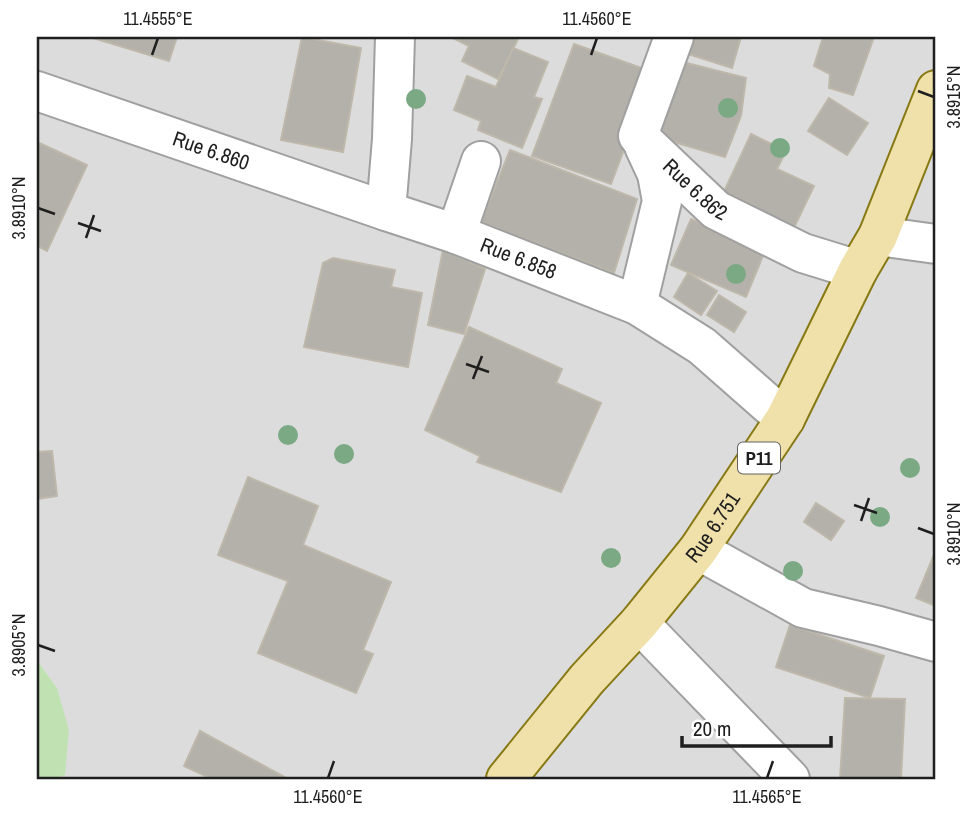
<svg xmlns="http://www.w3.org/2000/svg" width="973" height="816" font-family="'Archivo Narrow',sans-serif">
<rect width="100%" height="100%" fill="#efeee7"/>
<polygon fill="#dddcdc" points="37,37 936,37 936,779 55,779 65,775 57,688 37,660"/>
<polygon fill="#c0e2b3" points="37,660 57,688 69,730 65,775 55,779 37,779"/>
<g fill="#b4b0aa" stroke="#beb8ab" stroke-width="2">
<polygon points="90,37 177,37 169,61"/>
<polygon points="302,37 361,48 343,152 281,140"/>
<polygon points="451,37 519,37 498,79 462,61 469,46"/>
<polygon points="687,37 741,37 732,68 682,52"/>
<polygon points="823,37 874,37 853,95 829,88 830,74 814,66"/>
<polygon points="574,44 653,72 611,184 532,156"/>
<polygon points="513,48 548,62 534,97 542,99 522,148 478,130 481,121 454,110 467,76 496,87"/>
<polygon points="675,60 746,78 741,116 725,157 643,133"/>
<polygon points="829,98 868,123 847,155 808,131"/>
<polygon points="751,134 786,151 777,169 814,186 791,234 720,200"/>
<polygon points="37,142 87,165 47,251 37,246"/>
<polygon points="510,150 637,199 614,273 481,222"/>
<polygon points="691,219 765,251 746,297 671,265"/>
<polygon points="443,250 485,269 464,334 428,325"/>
<polygon points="333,258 395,270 391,287 422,293 408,367 304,347 323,263"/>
<polygon points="688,273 717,291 701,315 674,297"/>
<polygon points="719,295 746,312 734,332 707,315"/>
<polygon points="469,327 562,369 556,383 601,403 561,492 477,462 480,456 425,430"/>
<polygon points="52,451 57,496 37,499 37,452"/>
<polygon points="248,477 318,506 303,545 391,582 363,650 373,654 356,693 258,653 288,581 218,555"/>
<polygon points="816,503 844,521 831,540 804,522"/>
<polygon points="936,550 936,606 916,598"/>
<polygon points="790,625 884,656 870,698 776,667"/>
<polygon points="845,698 905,699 901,779 840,779"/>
<polygon points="200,731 288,779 212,779 184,766"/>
</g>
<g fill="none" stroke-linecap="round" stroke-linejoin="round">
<defs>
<g id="minor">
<path id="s1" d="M 395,37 L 392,139 L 386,211 L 456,234 L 637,305 L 702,346 L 785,419"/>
<path id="s2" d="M 674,37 L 638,136 L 716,210 L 803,253 L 858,270"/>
<path id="s3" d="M 37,91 L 386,211"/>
<polyline points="456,234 481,161"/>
<polyline points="878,236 936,244"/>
<polyline points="637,305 662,201 657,174 644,146"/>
<polyline points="698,550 803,608 879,626 936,642"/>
<polyline points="639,623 790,779"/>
</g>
<g id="major">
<path id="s4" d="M 506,779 L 587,679 L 639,623 L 698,550 L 785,419 L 858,270 L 878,236 L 936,90"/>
</g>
</defs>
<use href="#minor" stroke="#a0a0a0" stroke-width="42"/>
<use href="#major" stroke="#877913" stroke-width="42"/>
<use href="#minor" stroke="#fff" stroke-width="38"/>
<use href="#major" stroke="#f0e1aa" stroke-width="38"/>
</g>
<g fill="#7aa984">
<circle cx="416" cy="99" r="10"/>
<circle cx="728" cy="108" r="10"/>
<circle cx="780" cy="148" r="10"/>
<circle cx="736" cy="274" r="10"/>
<circle cx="288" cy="435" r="10"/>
<circle cx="344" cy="454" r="10"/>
<circle cx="910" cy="468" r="10"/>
<circle cx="880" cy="517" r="10"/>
<circle cx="611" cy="558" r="10"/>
<circle cx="793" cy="571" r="10"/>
</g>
<path fill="none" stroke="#1f1f1f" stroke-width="2.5" d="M 152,55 L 158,38M 591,55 L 597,38M 918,91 L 934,97M 38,208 L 55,214M 78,223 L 101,231M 86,238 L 94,215M 466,364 L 489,372M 473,379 L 482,356M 854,505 L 877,513M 861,521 L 869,498M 918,528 L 934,534M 38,645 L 55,651M 328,778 L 334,761M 767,778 L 773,761"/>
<g text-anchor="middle" stroke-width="7" stroke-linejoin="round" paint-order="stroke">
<rect fill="#fff" stroke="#626262" stroke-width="2" x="738" y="442.5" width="42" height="31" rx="5"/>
<g font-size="19" font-weight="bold" fill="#1f1f1f">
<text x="759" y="465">P11</text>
</g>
<g font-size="21" fill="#1f1f1f" stroke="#fff">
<text dy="7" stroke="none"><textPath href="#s3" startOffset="184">Rue 6.860</textPath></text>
<text dy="7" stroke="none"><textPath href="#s2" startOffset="184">Rue 6.862</textPath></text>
<text dy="7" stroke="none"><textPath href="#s1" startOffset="315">Rue 6.858</textPath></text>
<text dy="7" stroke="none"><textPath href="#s4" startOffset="326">Rue 6.751</textPath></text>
</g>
</g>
<rect width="973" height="816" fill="none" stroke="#ffffff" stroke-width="77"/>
<path d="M682 736v10h149v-10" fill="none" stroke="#1f1f1f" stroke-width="3.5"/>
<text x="693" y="736" font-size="21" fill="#1f1f1f" stroke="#ffffff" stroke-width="5" paint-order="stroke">20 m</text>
<rect x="38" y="38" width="896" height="740" fill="none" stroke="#1f1f1f" stroke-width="2.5"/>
<g font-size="18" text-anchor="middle" fill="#1f1f1f">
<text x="158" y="25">11.4555°E</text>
<text x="597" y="25">11.4560°E</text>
<text transform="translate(954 97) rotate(-90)" y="6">3.8915°N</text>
<text transform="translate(19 208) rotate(-90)" y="6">3.8910°N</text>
<text transform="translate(954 534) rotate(-90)" y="6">3.8910°N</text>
<text transform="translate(19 645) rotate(-90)" y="6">3.8905°N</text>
<text x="328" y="803">11.4560°E</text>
<text x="767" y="803">11.4565°E</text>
</g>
</svg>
